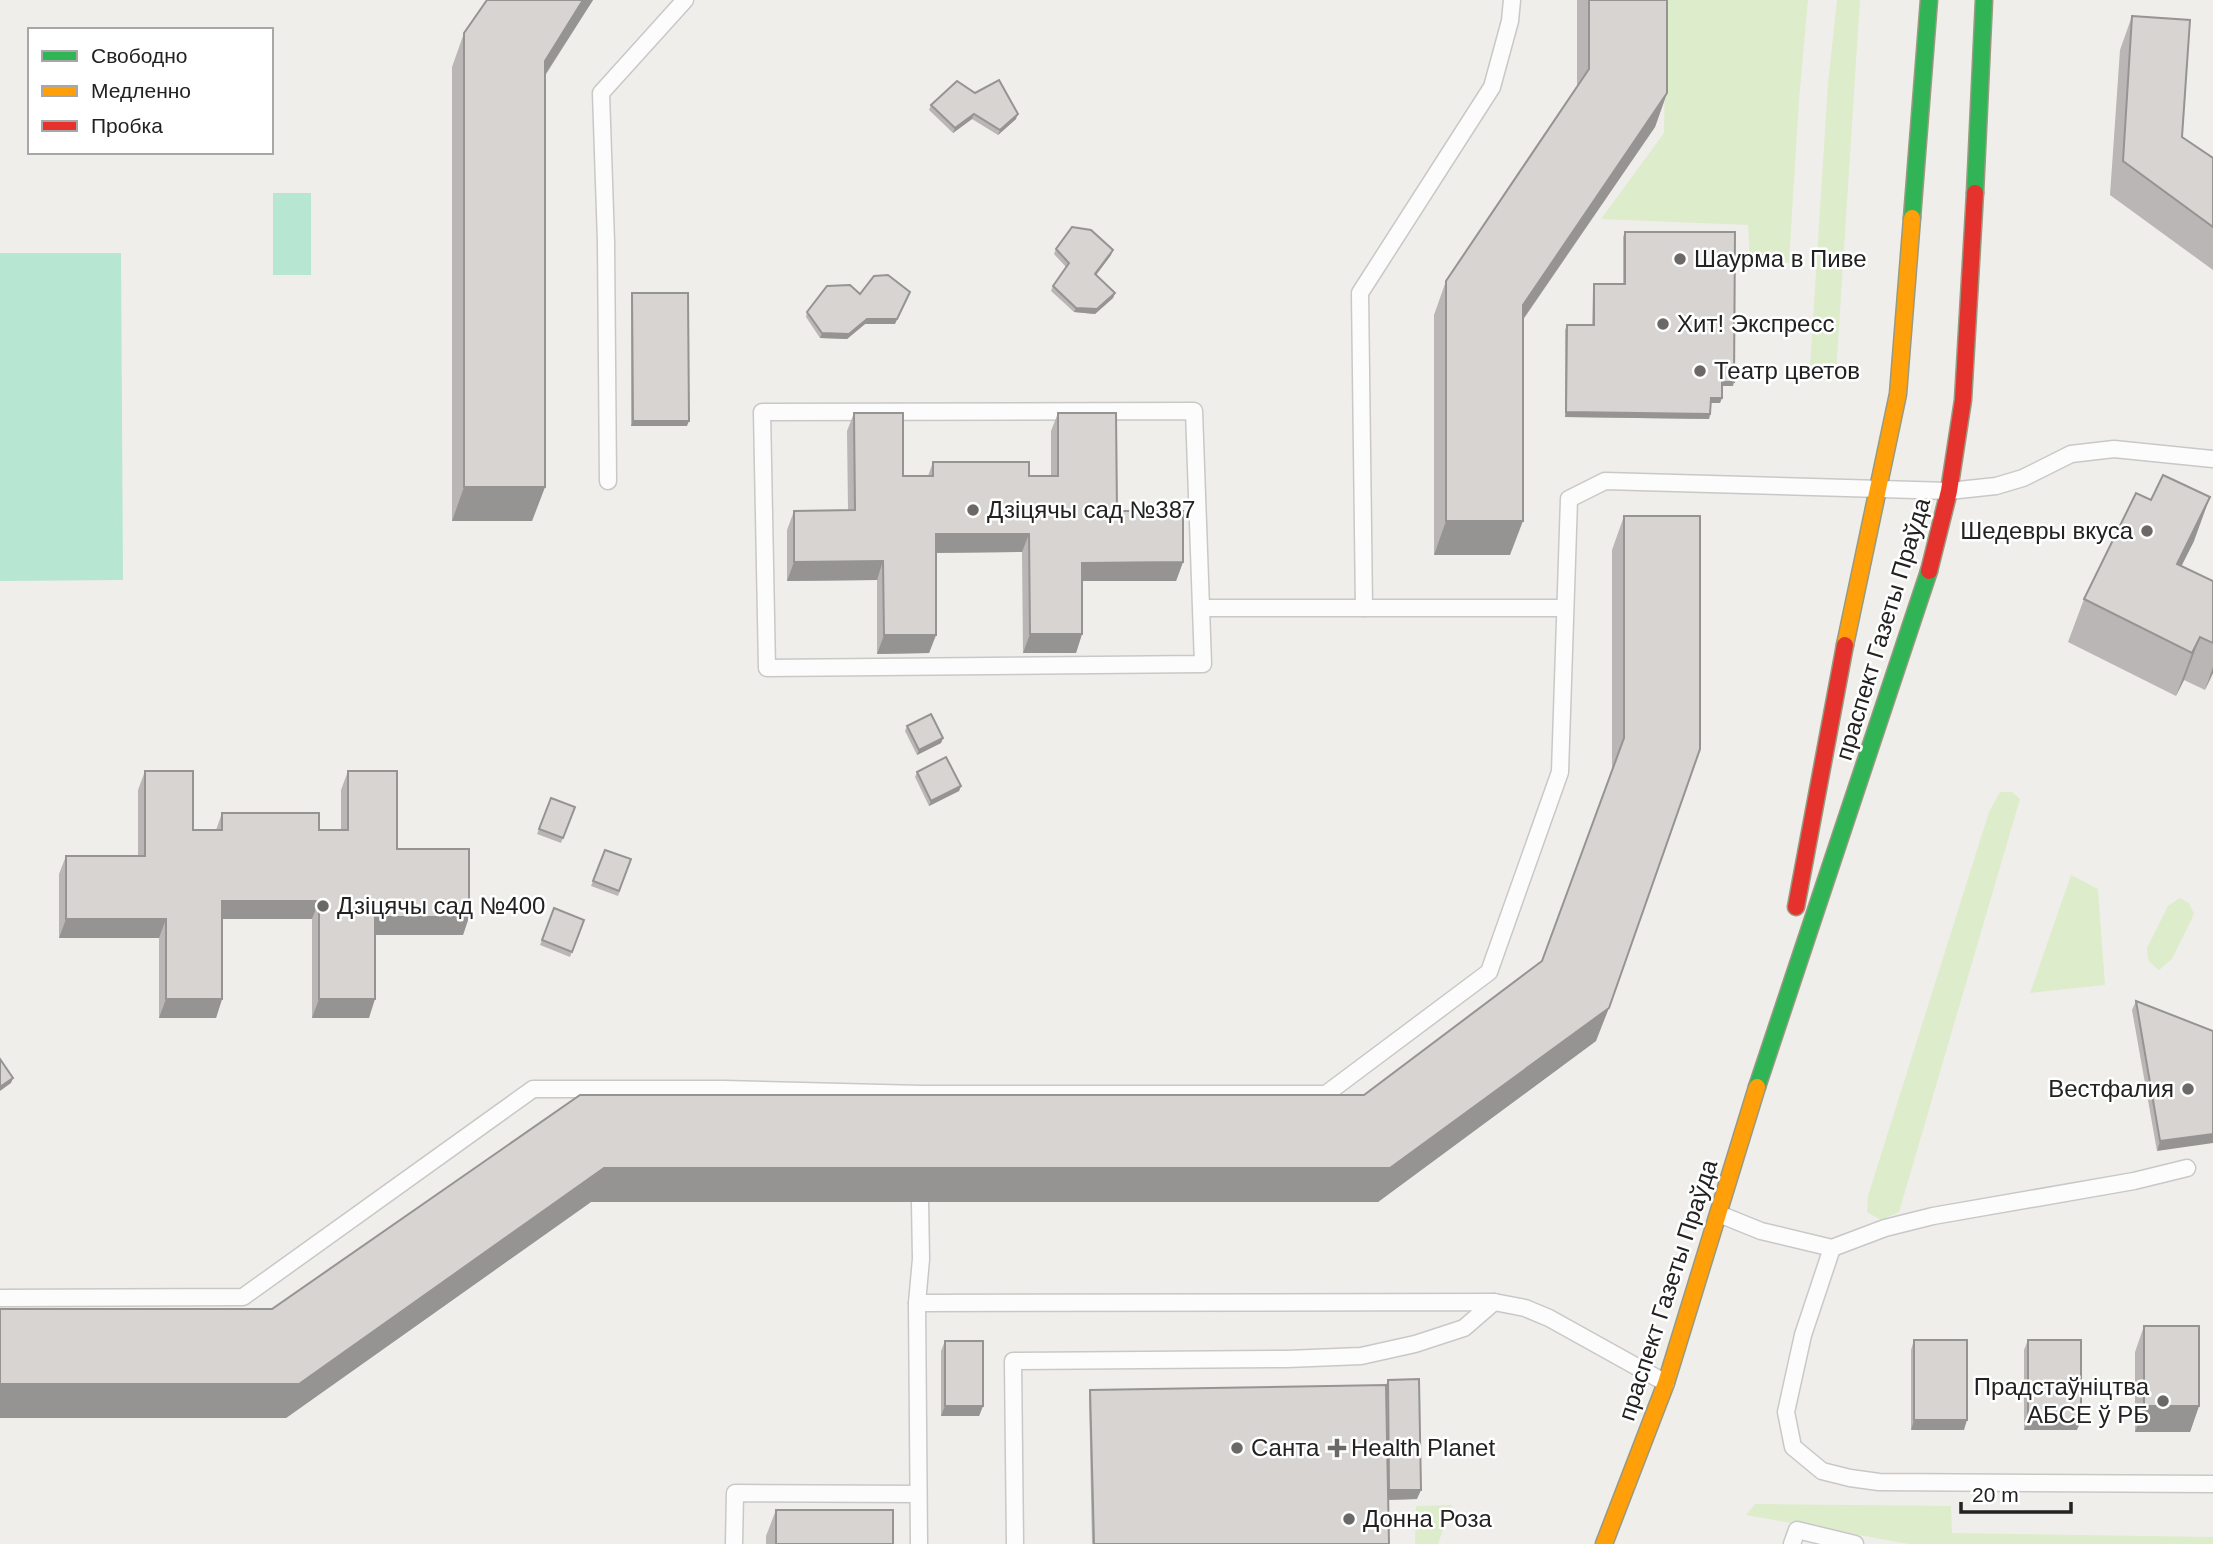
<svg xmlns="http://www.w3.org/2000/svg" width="2213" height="1544" font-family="Arial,sans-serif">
<rect width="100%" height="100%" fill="#f0eeeb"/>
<g fill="#ddeccb">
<polygon points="1666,0 1808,0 1799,100 1789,263 1750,260 1748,225 1601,219 1664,133"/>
<polygon points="1837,0 1860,0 1836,374 1827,374 1810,367 1828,83"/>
<polygon points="2000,792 2012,792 2020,799 1899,1212 1881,1220 1867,1212 1868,1196 1989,812"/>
<polygon points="2071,875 2098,889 2105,985 2030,993"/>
<polygon points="2180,898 2189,903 2194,914 2172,959 2159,970 2148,960 2147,948 2168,906"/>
<polygon points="1755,1504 1951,1506 1952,1533 2213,1537 2213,1544 1909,1544 1746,1515"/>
<polygon points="1452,1505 1438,1544 1415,1544 1416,1506"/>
</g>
<g fill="#b7e6d2">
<polygon points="311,193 311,275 273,275 273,193"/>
<polygon points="0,253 121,253 123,580 0,581"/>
</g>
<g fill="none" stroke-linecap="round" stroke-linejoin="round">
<defs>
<g id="lane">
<polygon points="1194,411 1203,664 767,668 762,412"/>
<polyline points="608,481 606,242 601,93 685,0"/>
<polyline points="1202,608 1565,608"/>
<polyline points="1364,608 1360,293 1492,87 1510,21 1512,0"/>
<polyline points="1719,1214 1761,1231 1832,1248 1885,1228 1933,1216 2134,1181 2187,1168"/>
<polyline points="1832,1248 1803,1335 1786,1412 1793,1447 1822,1471 1850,1478 1879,1482 2213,1484"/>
<polyline points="0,1298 243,1297 533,1089 723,1089 921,1094 1326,1094 1489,972 1560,772 1569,499 1605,481 1949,491 1996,486 2023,478 2071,454 2114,449 2213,459"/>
<polyline points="917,1303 1494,1302 1525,1308 1549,1318 1666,1383"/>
<polyline points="734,1544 735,1493 918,1494"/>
<polyline points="919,1544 917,1303 921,1259 920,1202"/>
<polyline points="1015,1544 1013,1361 1287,1359 1361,1356 1415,1344 1464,1328 1494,1302"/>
<polyline points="1792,1544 1797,1530 1855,1544"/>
</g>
<g id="fast">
<polyline points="1975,193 1984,0"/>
<polyline points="1912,218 1929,0"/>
<polyline points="1757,1087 1929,571"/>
</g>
<g id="slow">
<polyline points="1845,645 1898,394 1912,218"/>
<polyline points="1604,1544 1666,1383 1757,1087"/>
</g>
<g id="jam">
<polyline points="1929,571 1949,491 1963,400 1975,193"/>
<polyline points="1796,907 1845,645"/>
</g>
</defs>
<use href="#lane" stroke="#c9c8c7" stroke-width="19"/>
<use href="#fast" stroke="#999a82" stroke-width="19"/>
<use href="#slow" stroke="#999a82" stroke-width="19"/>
<use href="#jam" stroke="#999a82" stroke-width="19"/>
<use href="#lane" stroke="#fdfcfc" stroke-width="16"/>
<use href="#fast" stroke="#30b455" stroke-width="16"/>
<use href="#slow" stroke="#ff9f0a" stroke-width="16"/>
<use href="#jam" stroke="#e5322d" stroke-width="16"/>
</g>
<g fill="#b9b6b5">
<polygon points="487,0 593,0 545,76 545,487 532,521 452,521 452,67 464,33"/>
<polygon points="1577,0 1667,0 1667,93 1655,127 1523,320 1510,555 1434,555 1434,315 1446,281 1577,87"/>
<polygon points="2132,16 2182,137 2213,158 2213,270 2110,195 2120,50"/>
<polygon points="975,93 1016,119 998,135 972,119 953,133 929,110 931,105"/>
<polygon points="1625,232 1733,386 1722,386 1720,403 1711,403 1710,414 1709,419 1565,417 1565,330 1567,325 1592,325 1593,289 1594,284 1623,284 1623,237"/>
<polygon points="1056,249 1111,255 1096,275 1115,293 1113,298 1095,314 1074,312 1051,291 1053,286 1066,267 1054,254"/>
<polygon points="632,293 687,426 631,426 631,298"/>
<polygon points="807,312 895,324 865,324 847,339 820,338 806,317"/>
<polygon points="854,413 903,476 928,476 933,462 1029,476 1051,476 1051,431 1058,413 1117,511 1183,562 1176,581 1082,581 1082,634 1076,653 1023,653 1022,552 936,553 936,635 929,653 877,654 877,580 787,581 787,530 794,511 848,510 847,431"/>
<polygon points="1624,516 1700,516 1596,1041 1378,1202 591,1202 286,1418 0,1418 272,1309 580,1095 1364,1095 1542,961 1612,771 1612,550"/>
<polygon points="2194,541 2181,566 2213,581 2213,673 2205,690 2184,680 2176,696 2068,642 2084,599"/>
<polygon points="907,726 943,738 941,743 917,755 905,731"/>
<polygon points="145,771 193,830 216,830 222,813 319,830 341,830 341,790 348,771 397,849 469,917 463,935 375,935 369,1018 312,1018 312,919 222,919 222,999 216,1018 159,1018 159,938 59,938 59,874 66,856 138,856 138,790"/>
<polygon points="917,772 961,786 959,791 929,806 915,777"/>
<polygon points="551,798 575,807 561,843 537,834"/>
<polygon points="631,859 618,896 591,886 593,881"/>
<polygon points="554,908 584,920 570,957 540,945"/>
<polygon points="2136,1001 2213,1031 2157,1151 2132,1010"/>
<polygon points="2144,1326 2199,1406 2190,1432 2135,1432 2135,1352"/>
<polygon points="1914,1340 1964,1430 1911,1430 1911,1350"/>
<polygon points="2028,1340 2077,1430 2024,1430 2024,1350"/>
<polygon points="945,1341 983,1406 979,1416 941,1416 941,1351"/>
<polygon points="1388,1380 1417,1499 1388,1500 1389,1544 1092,1544 1089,1395 1090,1390 1386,1385"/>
<polygon points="776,1510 893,1544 766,1544 766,1536"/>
</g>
<g fill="#969493">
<polygon points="583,0 593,0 532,95 545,61"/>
<polygon points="1667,93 1655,127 1510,338 1523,305"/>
<polygon points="974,114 972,119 953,133 955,128"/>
<polygon points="1018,114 1016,119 998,135 1000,130"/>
<polygon points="1113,250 1111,255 1093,279 1095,274"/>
<polygon points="1115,293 1113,298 1095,314 1074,312 1076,308"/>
<polygon points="908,297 895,324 865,324 847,339 820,338 822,333 867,319"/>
<polygon points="1722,382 1734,382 1733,386 1720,386"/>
<polygon points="1711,398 1722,398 1720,403 1709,403"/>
<polygon points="1566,412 1710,414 1709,419 1565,417"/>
<polygon points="633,421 689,421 687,426 631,426"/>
<polygon points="464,487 545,487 532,521 452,521"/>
<polygon points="2210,497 2194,541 2161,607 2177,564"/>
<polygon points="1446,521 1523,521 1510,555 1434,555"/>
<polygon points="936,534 1029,534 1022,552 929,553"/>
<polygon points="883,561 877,580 787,581 794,562"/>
<polygon points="1183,562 1176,581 1075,581 1082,563"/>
<polygon points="1030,634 1082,634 1076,653 1023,653"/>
<polygon points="884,635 936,635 929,653 877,654"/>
<polygon points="2200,637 2184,680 2176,696 2192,653"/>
<polygon points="2213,667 2213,673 2205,690"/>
<polygon points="943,738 941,743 917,755 919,750"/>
<polygon points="961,786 959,791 929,806 931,801"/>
<polygon points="222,901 319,901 312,919 216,919"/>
<polygon points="375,917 469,917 463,935 369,935"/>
<polygon points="66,919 166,919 159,938 59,938"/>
<polygon points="166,999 222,999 216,1018 159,1018"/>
<polygon points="319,999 375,999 369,1018 312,1018"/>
<polygon points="1609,1008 1596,1041 1378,1202 591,1202 286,1418 0,1418 0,1384 299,1384 604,1168 1390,1168"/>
<polygon points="13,1078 11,1083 0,1091 0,1087"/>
<polygon points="2213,1134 2213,1143 2157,1151 2160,1141"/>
<polygon points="945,1406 983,1406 979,1416 941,1416"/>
<polygon points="2144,1406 2199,1406 2190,1432 2135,1432"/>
<polygon points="1914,1420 1967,1420 1964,1430 1911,1430"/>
<polygon points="2028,1421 2081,1421 2077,1430 2024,1430"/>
<polygon points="1389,1490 1421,1490 1417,1499 1386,1500"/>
</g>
<g fill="#d7d4d2" stroke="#969493" stroke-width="2">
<polygon points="487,0 583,0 545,61 545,487 464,487 464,33"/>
<polygon points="1589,0 1667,0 1667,93 1523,305 1523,521 1446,521 1446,281 1589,69"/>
<polygon points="2132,16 2190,20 2182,137 2213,158 2213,227 2123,161"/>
<polygon points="999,80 1018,114 1000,130 974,114 955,128 931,105 957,81 975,93"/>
<polygon points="1072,227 1091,230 1113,250 1095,274 1115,293 1097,309 1076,308 1053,286 1069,263 1056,249"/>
<polygon points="1625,232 1735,232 1734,382 1722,382 1722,398 1711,398 1710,414 1566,412 1567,325 1594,325 1594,284 1625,284"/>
<polygon points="888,275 910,292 897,319 867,319 849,334 822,333 807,312 827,286 850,285 860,294 874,276"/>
<polygon points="632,293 688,293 689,421 633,421"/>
<polygon points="854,413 903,413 903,476 933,476 933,462 1029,462 1029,476 1058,476 1058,413 1116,413 1117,511 1183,511 1183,562 1082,563 1082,634 1030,634 1029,534 936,534 936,635 884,635 883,561 794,562 794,511 855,510"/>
<polygon points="2163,475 2210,497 2177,564 2213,581 2213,643 2200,637 2192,653 2084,599 2136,493 2151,500"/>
<polygon points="1624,516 1700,516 1700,749 1609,1008 1390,1168 604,1168 299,1384 0,1384 0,1309 272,1309 580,1095 1364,1095 1542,961 1624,738"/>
<polygon points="931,714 943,738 919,750 907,726"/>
<polygon points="946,757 961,786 931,801 917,772"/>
<polygon points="145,771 193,771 193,830 222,830 222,813 319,813 319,830 348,830 348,771 397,771 397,849 469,849 469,917 375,917 375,999 319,999 319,901 222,901 222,999 166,999 166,919 66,919 66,856 145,856"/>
<polygon points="551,798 575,807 563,838 539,829"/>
<polygon points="605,850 631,859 619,891 593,881"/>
<polygon points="554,908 584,920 572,952 542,940"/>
<polygon points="2136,1001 2213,1031 2213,1134 2160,1141"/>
<polygon points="0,1059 13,1078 0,1087"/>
<rect x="2144" y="1326" width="55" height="80"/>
<rect x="1914" y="1340" width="53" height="80"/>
<rect x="2028" y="1340" width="53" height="81"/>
<rect x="945" y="1341" width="38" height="65"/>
<polygon points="1419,1379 1421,1490 1389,1490 1388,1380"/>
<polygon points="1386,1385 1389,1544 1094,1544 1090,1390"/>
<rect x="776" y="1510" width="117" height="34"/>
</g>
<g fill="#6a6968" stroke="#fff" stroke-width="2.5">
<circle cx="1680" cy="259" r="7"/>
<circle cx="1663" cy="324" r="7"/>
<circle cx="1700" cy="371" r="7"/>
<circle cx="973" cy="510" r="7"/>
<circle cx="2147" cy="531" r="7"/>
<circle cx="323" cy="906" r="7"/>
<circle cx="2188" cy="1089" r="7"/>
<circle cx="2163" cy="1401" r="7"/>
<circle cx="1237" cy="1448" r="7"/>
<path d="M1333.5 1437.5h7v7h7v7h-7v7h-7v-7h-7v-7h7z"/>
<circle cx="1349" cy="1519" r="7"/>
</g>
<g text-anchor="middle" stroke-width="5" stroke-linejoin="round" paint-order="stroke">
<g font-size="24" fill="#222" stroke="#fff" text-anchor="start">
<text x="1694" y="267">Шаурма в Пиве</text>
<text x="1677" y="332">Хит! Экспресс</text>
<text x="1714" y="379">Театр цветов</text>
<text x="987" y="518">Дзіцячы сад №387</text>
<text x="2133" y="539" text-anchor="end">Шедевры вкуса</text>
<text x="337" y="914">Дзіцячы сад №400</text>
<text x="2174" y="1097" text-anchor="end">Вестфалия</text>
<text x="2149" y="1395" text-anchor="end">Прадстаўніцтва<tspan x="2149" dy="28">АБСЕ ў РБ</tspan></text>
<text x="1251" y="1456">Санта</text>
<text x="1351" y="1456">Health Planet</text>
<text x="1363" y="1527">Донна Роза</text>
</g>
<g font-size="24" fill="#222" stroke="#fff">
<text transform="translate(1883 629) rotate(-73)" y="8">праспект Газеты Праўда</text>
<text transform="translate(1668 1290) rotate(-72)" y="8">праспект Газеты Праўда</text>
</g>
</g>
<rect x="28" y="28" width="245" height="126" fill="#ffffff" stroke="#a7a7a7" stroke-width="2"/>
<rect x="42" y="51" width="35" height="10" fill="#30b455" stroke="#a7a7a7" stroke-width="2"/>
<text x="91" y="63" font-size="21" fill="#222222">Свободно</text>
<rect x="42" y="86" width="35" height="10" fill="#ff9f0a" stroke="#a7a7a7" stroke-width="2"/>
<text x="91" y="98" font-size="21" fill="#222222">Медленно</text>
<rect x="42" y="121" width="35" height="10" fill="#e5322d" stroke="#a7a7a7" stroke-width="2"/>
<text x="91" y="133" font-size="21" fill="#222222">Пробка</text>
<path d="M1961 1502v10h110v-10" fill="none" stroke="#222222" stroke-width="3.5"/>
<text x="1972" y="1502" font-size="21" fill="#222222" stroke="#ffffff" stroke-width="5" paint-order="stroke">20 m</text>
</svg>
